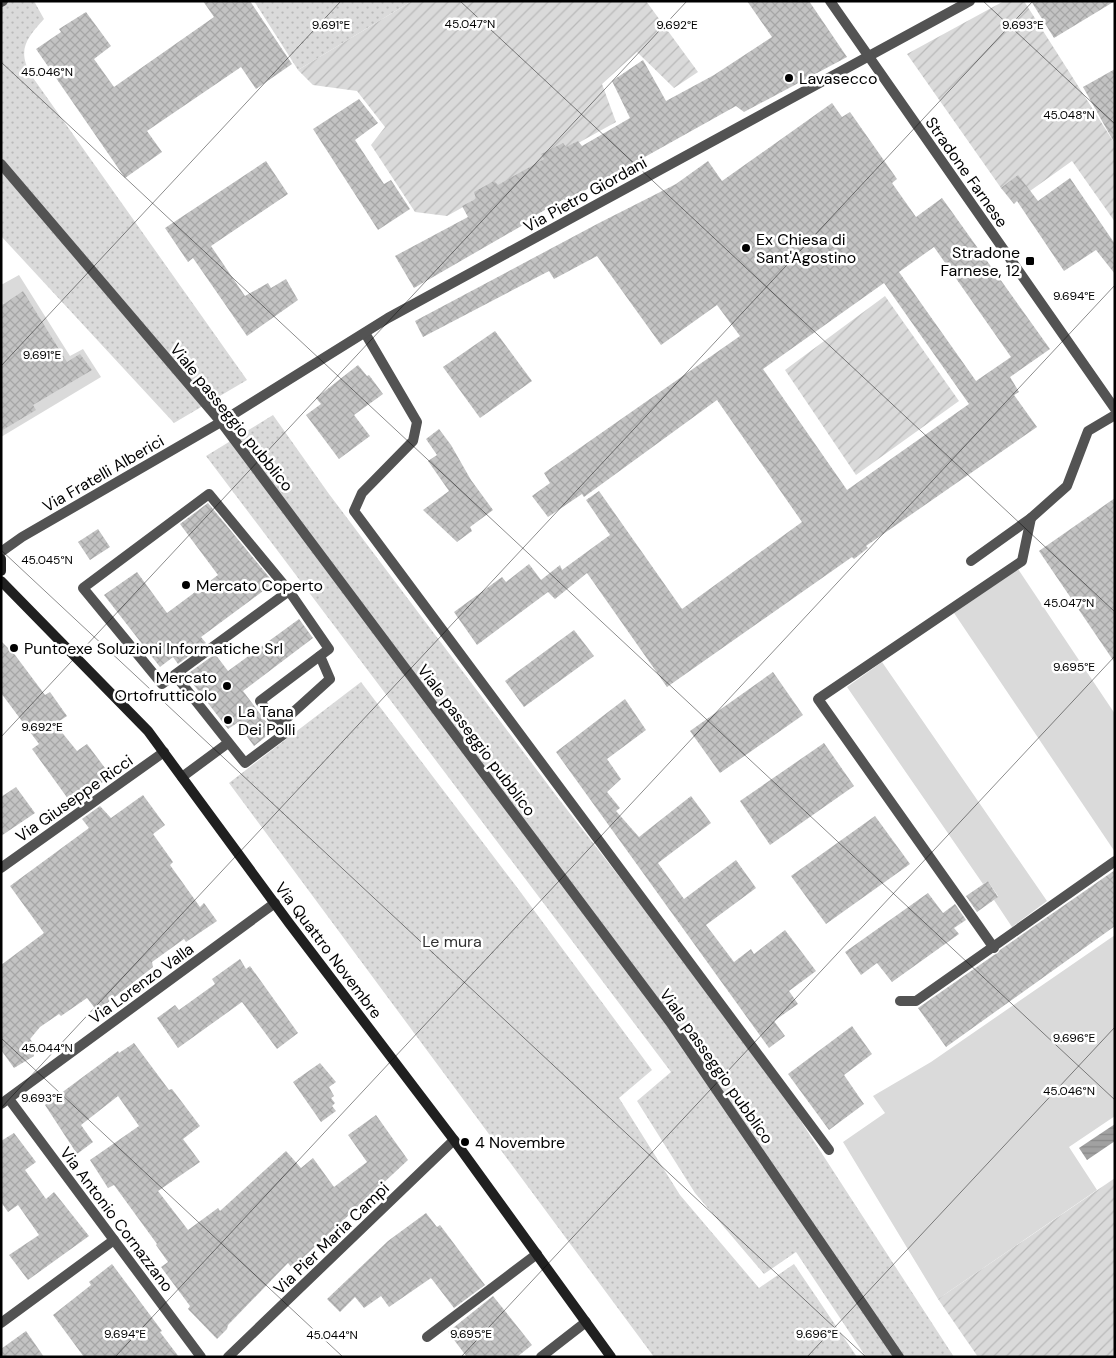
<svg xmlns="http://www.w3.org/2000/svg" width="1116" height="1358" font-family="'DM Sans',sans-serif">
<defs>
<pattern id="park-dots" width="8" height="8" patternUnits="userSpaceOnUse" patternTransform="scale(1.25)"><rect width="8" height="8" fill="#dadada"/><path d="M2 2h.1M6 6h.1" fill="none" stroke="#b9b9b9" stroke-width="1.8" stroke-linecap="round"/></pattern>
<pattern id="garden-furrows" width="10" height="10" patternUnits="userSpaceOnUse" patternTransform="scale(1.25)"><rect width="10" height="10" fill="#dadada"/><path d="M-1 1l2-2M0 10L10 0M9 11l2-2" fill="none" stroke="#b9b9b9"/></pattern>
<pattern id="water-rules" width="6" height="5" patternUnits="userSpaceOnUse" patternTransform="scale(1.25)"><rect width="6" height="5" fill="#a1a1a1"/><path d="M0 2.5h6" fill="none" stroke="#898989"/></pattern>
<pattern id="building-cross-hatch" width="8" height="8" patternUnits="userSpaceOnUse" patternTransform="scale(1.25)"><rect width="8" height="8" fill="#c3c3c3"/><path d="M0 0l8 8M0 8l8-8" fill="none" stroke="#a6a6a6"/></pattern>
</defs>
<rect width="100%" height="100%" fill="#fff"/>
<g fill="#dadada">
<polygon points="19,275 70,356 83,349 101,377 1,437 1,285"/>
<polygon points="1018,569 1115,714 1115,852 954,613"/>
<polygon points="882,662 1047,901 1012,927 994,900 998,896 988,881 983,884 847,687"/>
<polygon points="1115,935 1115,1116 1069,1147 1097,1190 938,1299 843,1142 885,1113 873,1096 931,1062"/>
</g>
<g fill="url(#park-dots)">
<path d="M 1,1 L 34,1 L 44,19 C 26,39 17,50 31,75 L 247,380 L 174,423 L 1,236 Z"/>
<polygon points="254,1 412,1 298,70"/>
<polygon points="273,415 329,494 558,798 758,1055 954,1357 866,1357 796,1252 764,1274 695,1193 637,1101 671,1072 206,456"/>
<polygon points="361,682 519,890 652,1070 619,1098 680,1195 759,1288 794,1264 857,1357 654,1357 229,783"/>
</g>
<g fill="url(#garden-furrows)">
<polygon points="412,1 646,1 698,72 674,88 637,52 602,84 616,122 447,216 415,212 371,145 385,127 357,91 313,85 298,70"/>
<polygon points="1004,1 1024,1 1115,144 1115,222 1072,161 1030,191 1001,188 907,54"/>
<polygon points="885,296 959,401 856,475 785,370"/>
<polygon points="1115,1178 1115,1357 978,1357 938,1299"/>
</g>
<polygon fill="url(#water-rules)" points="1115,1124 1115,1141 1087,1160 1079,1148"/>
<g fill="url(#building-cross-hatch)" fill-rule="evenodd">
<polygon points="203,1 250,1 292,64 256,89 241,67 147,131 162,152 125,178 36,49 61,32 59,29 86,12 111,46 94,59 114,87 214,17"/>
<polygon points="747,1 809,1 847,57 744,112 736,106 566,201 564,199 522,223 523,225 414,288 395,256 468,217 462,206 476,199 474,192 494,181 498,185 544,159 541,154 563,143 566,147 578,141 582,146 630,118 612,81 643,60 666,101 714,75 772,37"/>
<polygon points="1031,1 1115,1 1054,38"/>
<polygon points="1115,69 1115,144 1083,87"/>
<polygon points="359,99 378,123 355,140 384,184 391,180 410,209 378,230 313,129"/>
<path d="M 832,103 L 842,117 L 850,112 L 897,179 L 892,183 L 916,217 L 942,198 L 1050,349 L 1010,377 L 1019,392 L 1014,395 L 1037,427 L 866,546 L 868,548 L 854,559 L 852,557 L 667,687 L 587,573 L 555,599 L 548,592 L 477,645 L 454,612 L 502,577 L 506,582 L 529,564 L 541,580 L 560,565 L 562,570 L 610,535 L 586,500 L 599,491 L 682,609 L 802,522 L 717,400 L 584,497 L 582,494 L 548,517 L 532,496 L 550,483 L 544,473 L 740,336 L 717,305 L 661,345 L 597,256 L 554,279 L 549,271 L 423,337 L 415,321 L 599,223 L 676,184 L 708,161 L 722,181 ZM 934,247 L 1011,357 L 976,381 L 899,272 ZM 884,283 L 969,404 L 847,490 L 763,369 Z"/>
<polygon points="266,161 288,194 211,246 245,296 268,283 271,288 286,279 298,300 247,336 193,258 188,262 165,228"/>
<polygon points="1018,175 1038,201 1070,178 1115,244 1115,274 1096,250 1064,271 1017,201 1014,204 1001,188"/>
<polygon points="23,291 67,362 80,354 92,370 33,405 36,410 1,431 1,306"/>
<polygon points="495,331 532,381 480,418 443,367"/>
<polygon points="358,365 367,376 369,375 383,394 354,415 370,436 339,459 306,415 321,404 316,398"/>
<polygon points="439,429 451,445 471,480 493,510 470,527 472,531 457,542 423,510 449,491 428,461 437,455 426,439"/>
<polygon points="1115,498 1115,663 1039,551"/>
<polygon points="208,503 274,583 201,637 206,643 178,664 173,657 160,667 104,595 137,572 167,613 218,575 180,524"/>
<polygon points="98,529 110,547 90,560 78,542"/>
<polygon points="299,619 313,638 243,691 273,731 254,746 237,723 228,729 186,675 215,654 228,671"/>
<polygon points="574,630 594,656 524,707 505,681"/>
<polygon points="1,641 15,655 45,695 50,692 67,716 55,724 77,751 87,744 111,776 88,793 90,796 74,807 32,749 39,744 1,693"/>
<polygon points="773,672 803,715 720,773 690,731"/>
<polygon points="625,699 646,730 607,759 621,779 607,792 620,808 616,811 639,837 691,796 711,823 658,863 684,899 736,860 756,888 706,925 734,962 751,949 754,954 785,930 816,971 789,991 798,1004 774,1021 785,1036 769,1048 556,752"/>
<polygon points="824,743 854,786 770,845 740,801"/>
<polygon points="16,787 35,813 1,836 1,797"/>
<polygon points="143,795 165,825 153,834 173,862 170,865 200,907 204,903 217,921 186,942 184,939 152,962 153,967 97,1011 87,998 61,1016 59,1014 40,1027 30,1039 39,1050 33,1053 34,1056 14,1068 1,1050 1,965 44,933 10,886 89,828 82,819 100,806 111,818"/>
<polygon points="875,816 910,864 826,924 791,876"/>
<polygon points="1115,870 1115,926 946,1047 918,1008 994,955 998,953 1000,950"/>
<polygon points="988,881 998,897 977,912 966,896"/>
<polygon points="928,893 943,913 955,904 966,920 954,928 959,934 892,982 877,963 861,975 845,952"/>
<polygon points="240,959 246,969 250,966 298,1033 277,1049 242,1002 178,1048 157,1018 175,1005 179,1010 215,984 212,979"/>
<polygon points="852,1026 872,1054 844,1075 864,1104 829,1130 788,1074"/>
<polygon points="134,1043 169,1090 172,1089 200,1126 183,1139 200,1162 158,1191 188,1230 218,1208 220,1211 286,1151 301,1168 313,1158 334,1187 367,1162 348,1135 376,1115 408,1160 292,1268 288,1263 228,1325 227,1329 217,1339 188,1309 190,1306 161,1267 168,1262 156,1245 157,1244 114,1185 108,1188 90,1160 139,1126 118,1096 81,1125 93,1142 77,1154 45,1105 118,1051 119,1053"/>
<polygon points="320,1063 336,1082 329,1087 334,1096 331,1098 335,1103 332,1106 336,1111 321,1122 293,1082"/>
<polygon points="14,1133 36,1162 25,1170 46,1199 54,1192 89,1236 28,1280 9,1255 39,1235 18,1205 8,1212 1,1202 1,1141"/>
<polygon points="426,1213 437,1227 440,1225 485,1285 454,1308 431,1278 389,1307 381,1296 364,1308 355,1297 340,1312 327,1299 388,1241"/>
<polygon points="112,1264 162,1331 160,1332 179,1357 84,1357 53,1315 91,1285 89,1282"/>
<polygon points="493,1296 532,1345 517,1357 467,1357 448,1332"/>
<polygon points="26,1331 44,1357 1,1357 1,1349"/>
</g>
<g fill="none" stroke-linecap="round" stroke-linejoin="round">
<g stroke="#535353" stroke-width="10">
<polyline points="971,561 1031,518 1067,486 1088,431 1115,415"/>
<polyline points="175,675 245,763 284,734 260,701 329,649 289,591 162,684 83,588 209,494 289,591"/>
<polyline points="278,726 330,679 320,656"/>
<polyline points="182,777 228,743"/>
<polyline points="994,948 818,699 1022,561 1031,518"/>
<polyline points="900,1001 916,1001 1115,861"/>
</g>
<g stroke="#535353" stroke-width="10">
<polyline points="1,2 3,1"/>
<polyline points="1,164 221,422 670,1022 899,1357"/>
</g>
<g stroke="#535353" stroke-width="10">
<polyline points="365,333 417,422 413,441 362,493 354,511 829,1150"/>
<polyline points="1,552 22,537 221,422 388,318 970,1"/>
<polyline points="1,868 164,752"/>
<polyline points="9,1099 201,1357"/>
<polyline points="1,1104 275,903"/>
<polyline points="1,1323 114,1240"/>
<polyline points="427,1337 537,1254"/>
<polyline points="228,1357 454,1140"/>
<polyline points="541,1357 586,1322"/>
</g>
<polyline stroke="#535353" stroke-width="10" points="830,1 1115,409"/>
<g stroke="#202020" stroke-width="10">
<polyline points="1,559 1,571"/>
<polyline points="1,581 148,731 289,923 454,1140 611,1357"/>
</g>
</g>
<path fill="none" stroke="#000" stroke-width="1" stroke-opacity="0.45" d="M 460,1 L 1115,612M 983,1 L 1115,124M 1,62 L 1115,1100M 1,366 L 341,1M 1,550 L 866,1357M 1,737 L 687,1M 1,1038 L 343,1357M 1,1108 L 1033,1M 115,1357 L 1115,285M 461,1357 L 1115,656M 807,1357 L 1115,1027"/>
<g fill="#000" stroke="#fff" stroke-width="2">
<circle cx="789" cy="78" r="5"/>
<circle cx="746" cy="248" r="5"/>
<rect x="1025" y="256" width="10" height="10" rx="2.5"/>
<circle cx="186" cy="585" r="5"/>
<circle cx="14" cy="648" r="5"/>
<circle cx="227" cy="686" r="5"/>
<circle cx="228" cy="720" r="5"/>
<circle cx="465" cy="1142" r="5"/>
</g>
<g text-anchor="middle" stroke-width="5" stroke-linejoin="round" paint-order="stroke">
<g font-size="16" fill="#000" stroke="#fff" text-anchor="start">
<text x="799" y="84">Lavasecco</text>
<text x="756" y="245">Ex Chiesa di<tspan x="756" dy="18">Sant'Agostino</tspan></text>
<text x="1020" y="258" text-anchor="end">Stradone<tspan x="1020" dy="18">Farnese, 12</tspan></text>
<text x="196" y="591">Mercato Coperto</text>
<text x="24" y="654">Puntoexe Soluzioni Informatiche Srl</text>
<text x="217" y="683" text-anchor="end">Mercato<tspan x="217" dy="18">Ortofrutticolo</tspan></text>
<text x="238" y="717">La Tana<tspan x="238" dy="18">Dei Polli</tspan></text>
<text x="475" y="1148">4 Novembre</text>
</g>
<g font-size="16" fill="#000" stroke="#fff">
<text transform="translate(967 172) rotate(55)" y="6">Stradone Farnese</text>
<text transform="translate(585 194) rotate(-29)" y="6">Via Pietro Giordani</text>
<text transform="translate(232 417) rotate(51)" y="6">Viale passeggio pubblico</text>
<text transform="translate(103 473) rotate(-30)" y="6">Via Fratelli Alberici</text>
<text transform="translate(477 740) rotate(53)" y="6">Viale passeggio pubblico</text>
<text transform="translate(74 798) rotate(-35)" y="6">Via Giuseppe Ricci</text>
<text transform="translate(329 950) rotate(53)" y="6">Via Quattro Novembre</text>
<text transform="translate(141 983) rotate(-36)" y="6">Via Lorenzo Valla</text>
<text transform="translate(717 1066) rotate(55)" y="6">Viale passeggio pubblico</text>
<text transform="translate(117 1219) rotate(53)" y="6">Via Antonio Cornazzano</text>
<text transform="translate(331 1238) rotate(-44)" y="6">Via Pier Maria Campi</text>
</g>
<g font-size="16" fill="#313131" stroke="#fff">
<text x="452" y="947">Le mura</text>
</g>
</g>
<g font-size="12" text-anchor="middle" fill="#000" stroke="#fff" stroke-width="5" stroke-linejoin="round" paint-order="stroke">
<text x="470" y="28">45.047°N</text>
<text x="331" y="29">9.691°E</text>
<text x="677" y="29">9.692°E</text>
<text x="1023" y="29">9.693°E</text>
<text x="47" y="76">45.046°N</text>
<text x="1069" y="119">45.048°N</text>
<text x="1074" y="300">9.694°E</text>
<text x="42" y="359">9.691°E</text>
<text x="47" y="564">45.045°N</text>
<text x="1069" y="607">45.047°N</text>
<text x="1074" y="671">9.695°E</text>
<text x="42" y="731">9.692°E</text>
<text x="1074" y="1042">9.696°E</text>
<text x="47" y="1052">45.044°N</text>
<text x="1069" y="1095">45.046°N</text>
<text x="42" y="1102">9.693°E</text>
<text x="125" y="1338">9.694°E</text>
<text x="471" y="1338">9.695°E</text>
<text x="817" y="1338">9.696°E</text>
<text x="332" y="1339">45.044°N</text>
</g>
<rect width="1116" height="1358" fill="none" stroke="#000000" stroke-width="5"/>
</svg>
